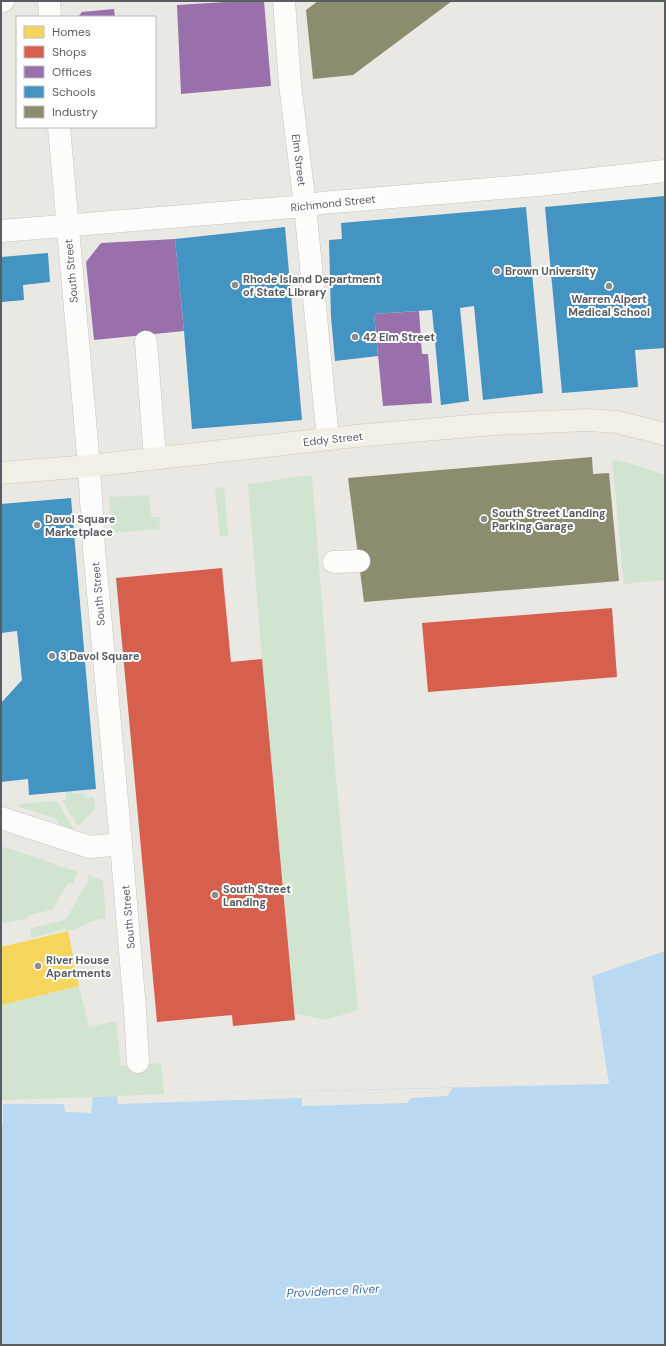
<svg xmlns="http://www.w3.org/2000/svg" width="666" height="1346" font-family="'DM Sans',sans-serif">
<rect width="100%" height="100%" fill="#e9e8e3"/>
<g fill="#d1e4cf">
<polygon points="612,459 639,466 665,475 665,580 624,584"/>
<polygon points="310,475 312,477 336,778 358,1010 325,1020 295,1013 262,659 248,484"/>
<polygon points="224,487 228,535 220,536 215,488"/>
<polygon points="149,495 151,517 159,517 160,529 112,533 109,497"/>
<polygon points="73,791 73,794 84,793 85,798 94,797 95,809 78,826 62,800 66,800 66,792"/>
<polygon points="57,801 73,829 72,831 60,828 57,819 19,807 19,804"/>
<polygon points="1,846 78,872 73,883 67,884 53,909 27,916 28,918 1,924"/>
<polygon points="89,875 103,881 106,918 92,921 78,928 68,931 66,929 32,938 30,929 66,919 88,881 87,879"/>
<polygon points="79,986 89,1027 116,1021 121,1066 161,1063 164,1094 34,1100 1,1100 1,1005"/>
</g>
<polygon fill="#b9d9f2" points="665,951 665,1345 1,1345 1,1100 34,1100 164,1094 609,1084 592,976"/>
<g fill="#e9e8e3">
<polygon points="452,1088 448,1096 411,1098 407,1103 302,1106 302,1098 118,1104 117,1096 164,1094"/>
<polygon points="93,1097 91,1113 65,1112 64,1104 3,1104 3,1125 1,1125 1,1100"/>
</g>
<polygon fill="#f6d55c" points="68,931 79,986 1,1005 1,947"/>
<g fill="#d6604d">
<polygon points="222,568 231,662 262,659 295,1020 233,1026 232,1015 157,1022 116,578"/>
<polygon points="612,608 617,677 428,692 422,623"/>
</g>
<g fill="#9970ab">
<polygon points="243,1 264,1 271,86 181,94 177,5"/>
<polygon points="114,9 115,17 78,17 82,12"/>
<polygon points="175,239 184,331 94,340 86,262 101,243"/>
<polygon points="419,311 422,354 428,354 432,403 383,406 374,314"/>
</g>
<g fill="#4393c3">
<polygon points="665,196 665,348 635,350 638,387 562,393 545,207"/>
<polygon points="526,207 543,393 483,400 474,306 460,308 469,401 441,405 432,310 374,314 378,356 335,361 331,317 329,240 342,239 341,223"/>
<polygon points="285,227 302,420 192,429 184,331 175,239"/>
<polygon points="48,253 50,282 23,285 24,300 2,302 1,257"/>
<polygon points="71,498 96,789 29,795 28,779 1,782 1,703 22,680 17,631 1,633 1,504"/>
</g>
<g fill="#8c8c6e">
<polygon points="318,1 452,1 353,75 313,79 306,10"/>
<polygon points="592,457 593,474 609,473 619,581 364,602 348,478"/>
</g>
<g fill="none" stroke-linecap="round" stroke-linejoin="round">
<defs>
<g id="minor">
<polyline points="1,1 3,1"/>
<polyline points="49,1 50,17"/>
<polyline points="284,1 290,84 305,206 328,439"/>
<polyline points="59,127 89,466 94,549 121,844 135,1010 138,1062"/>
<polyline points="1,231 305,206 321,203 538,185 665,171"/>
<polyline points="146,342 155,458"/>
<polyline points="334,562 359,561"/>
<polyline points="1,818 90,847 121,844"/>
</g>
<polyline id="major" points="1,473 89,466 355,436 494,424 588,420 617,422 665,434"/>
</defs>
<use href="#minor" stroke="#c5c5c5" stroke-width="23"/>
<use href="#major" stroke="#cfc8b3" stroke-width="23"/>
<use href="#minor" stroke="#fcfcfb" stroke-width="22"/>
<use href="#major" stroke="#f1efe6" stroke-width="22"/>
</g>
<g fill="#8b8d8e" stroke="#fff" stroke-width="1.5">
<circle cx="497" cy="271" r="4"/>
<circle cx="235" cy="285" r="4"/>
<circle cx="609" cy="286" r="4"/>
<circle cx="355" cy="337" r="4"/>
<circle cx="484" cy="519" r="4"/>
<circle cx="37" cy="525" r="4"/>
<circle cx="52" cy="656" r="4"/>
<circle cx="215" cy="895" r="4"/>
<circle cx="38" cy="966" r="4"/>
</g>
<g text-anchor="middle" stroke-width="4" stroke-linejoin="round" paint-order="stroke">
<g font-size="11" fill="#595c60" stroke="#fff">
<text transform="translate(299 160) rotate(83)" y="4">Elm Street</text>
<text transform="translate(333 203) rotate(-6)" y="4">Richmond Street</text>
<text transform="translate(71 271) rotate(-95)" y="4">South Street</text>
<text transform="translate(333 439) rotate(-6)" y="4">Eddy Street</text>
<text transform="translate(98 594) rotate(-95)" y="4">South Street</text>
<text transform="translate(128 917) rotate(-95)" y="4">South Street</text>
</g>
<g font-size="11" font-weight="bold" fill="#595c60" stroke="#fff" text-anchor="start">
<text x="505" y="275">Brown University</text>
<text x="243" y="283">Rhode Island Department<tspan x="243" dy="13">of State Library</tspan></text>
<text x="609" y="303" text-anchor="middle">Warren Alpert<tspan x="609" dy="13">Medical School</tspan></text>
<text x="363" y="341">42 Elm Street</text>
<text x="492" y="517">South Street Landing<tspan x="492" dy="13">Parking Garage</tspan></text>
<text x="45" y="523">Davol Square<tspan x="45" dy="13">Marketplace</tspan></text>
<text x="60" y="660">3 Davol Square</text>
<text x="223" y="893">South Street<tspan x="223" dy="13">Landing</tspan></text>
<text x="46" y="964">River House<tspan x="46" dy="13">Apartments</tspan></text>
</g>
<g font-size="12" font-style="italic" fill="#4374a7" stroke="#fff">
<text transform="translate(333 1291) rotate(-3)" y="4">Providence River</text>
</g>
</g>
<rect width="666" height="1346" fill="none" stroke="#595c60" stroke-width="4"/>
<rect x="16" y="16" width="140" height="112" fill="#ffffff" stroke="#bdbebf"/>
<rect x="24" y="26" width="20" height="12" fill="#f6d55c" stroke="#bdbebf"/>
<text x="52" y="36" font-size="12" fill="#595c60">Homes</text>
<rect x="24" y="46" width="20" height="12" fill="#d6604d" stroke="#bdbebf"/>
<text x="52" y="56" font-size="12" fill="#595c60">Shops</text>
<rect x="24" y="66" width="20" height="12" fill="#9970ab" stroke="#bdbebf"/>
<text x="52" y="76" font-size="12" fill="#595c60">Offices</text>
<rect x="24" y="86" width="20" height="12" fill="#4393c3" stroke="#bdbebf"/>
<text x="52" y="96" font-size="12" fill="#595c60">Schools</text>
<rect x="24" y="106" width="20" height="12" fill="#8c8c6e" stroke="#bdbebf"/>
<text x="52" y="116" font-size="12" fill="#595c60">Industry</text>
</svg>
